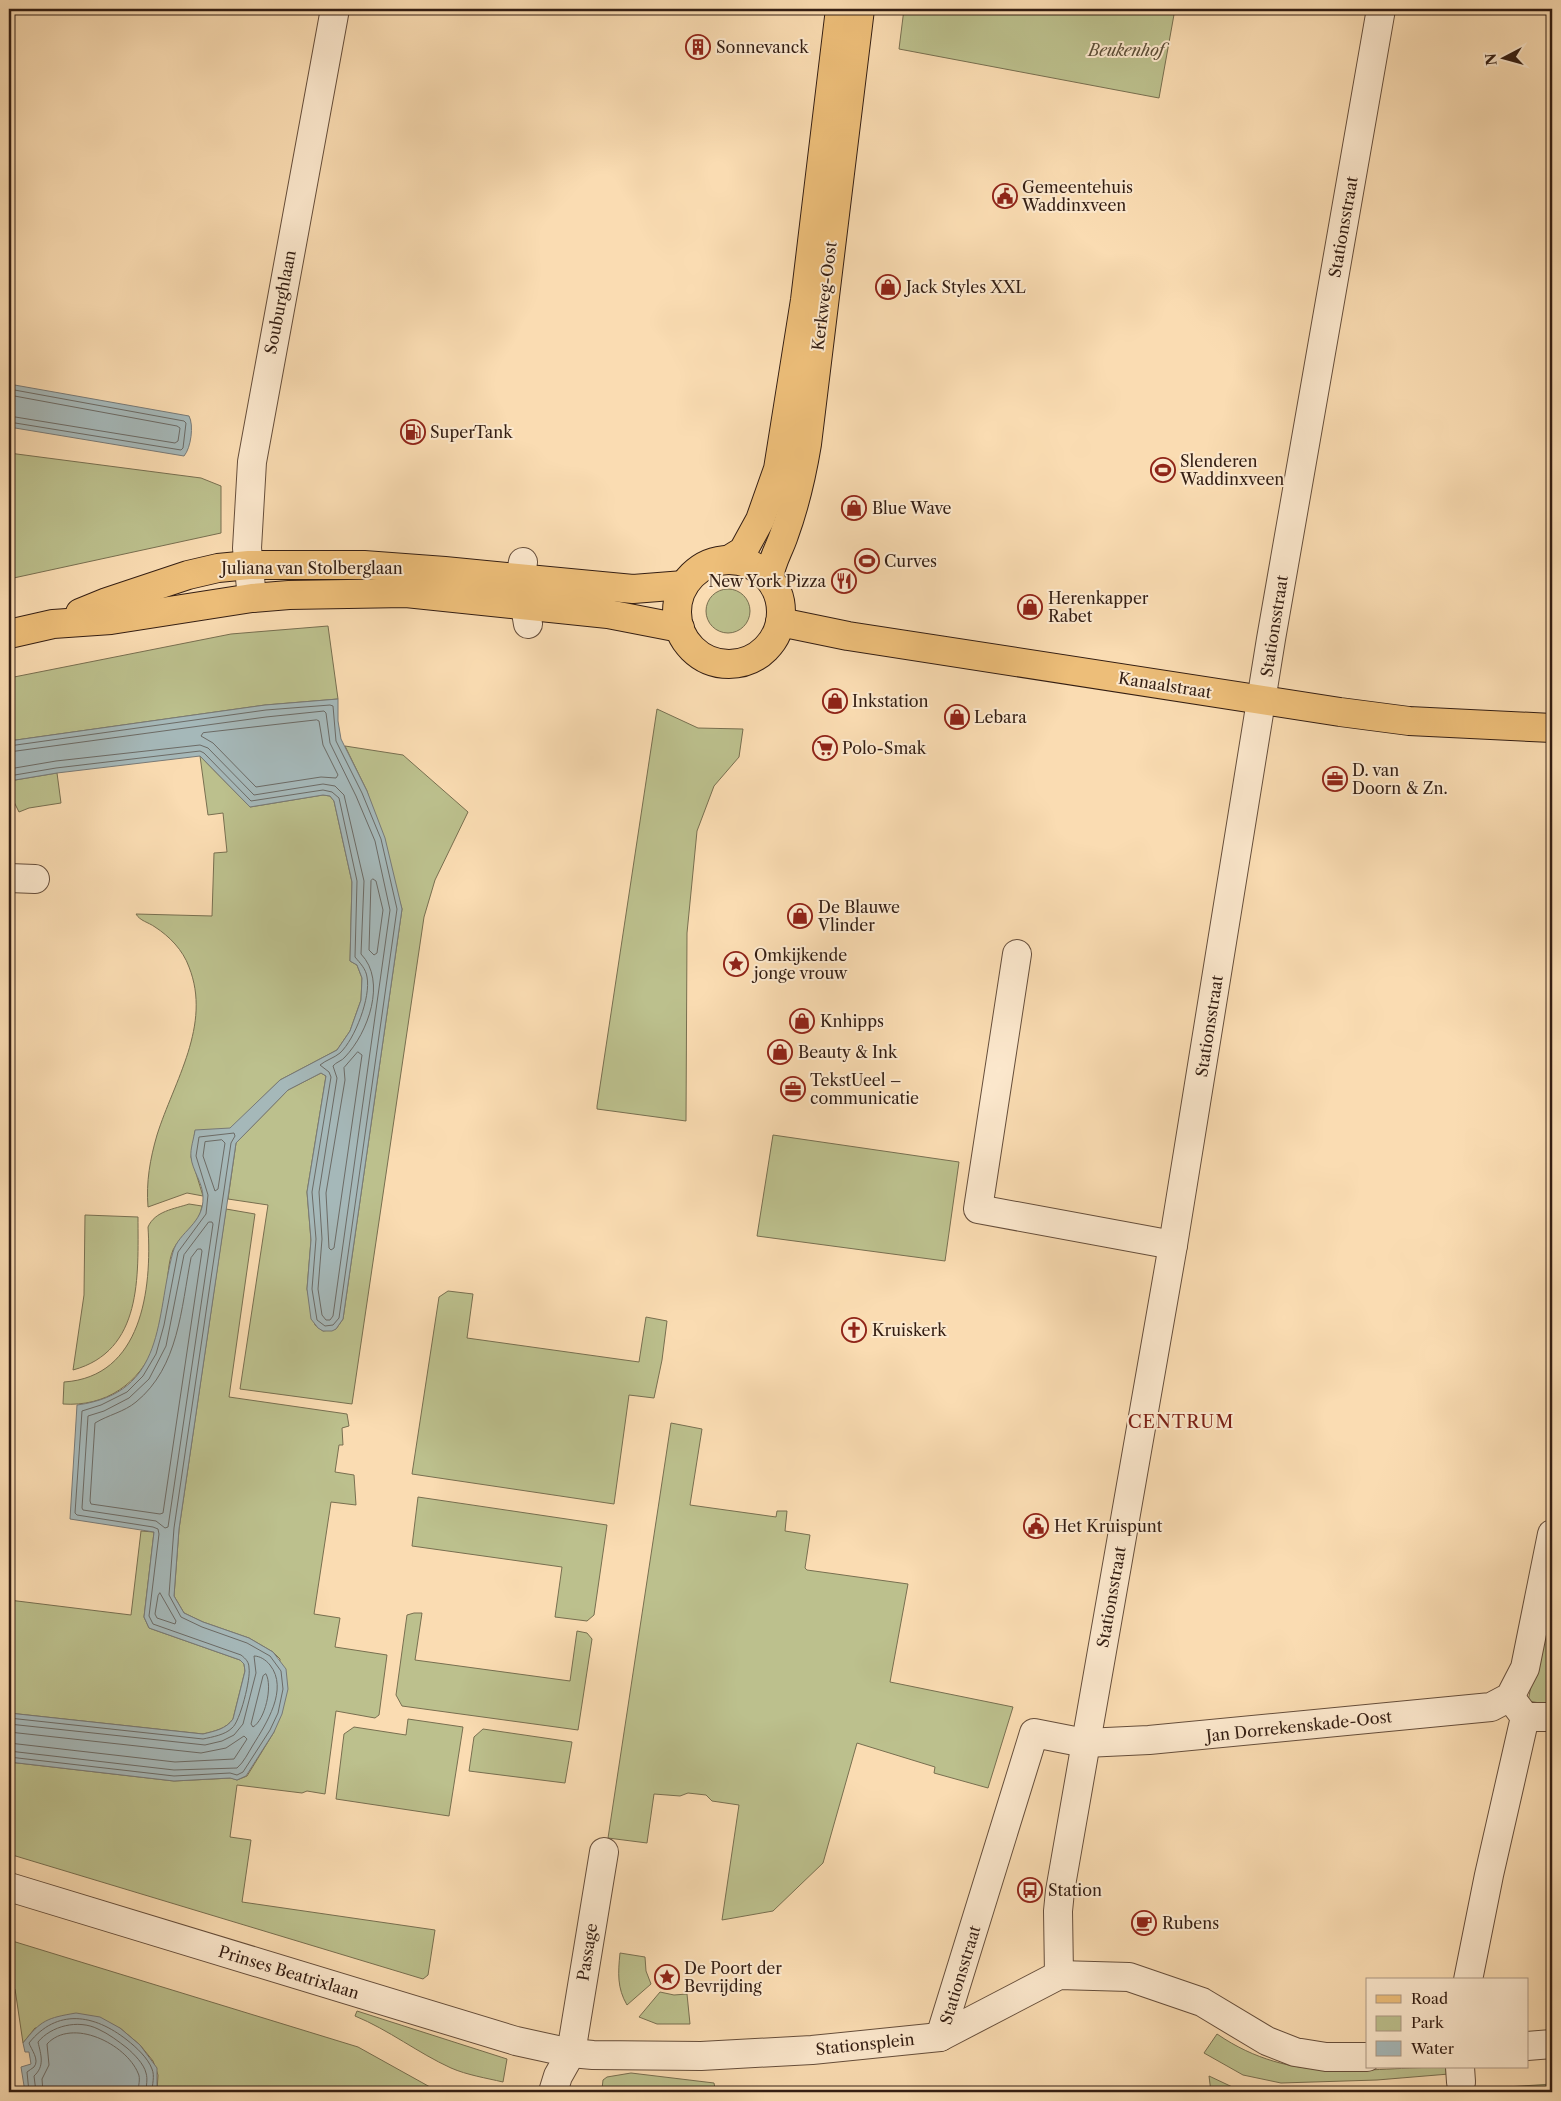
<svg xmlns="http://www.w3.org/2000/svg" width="1561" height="2101" font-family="'Libre Caslon Text',serif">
<rect width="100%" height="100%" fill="#fadcb2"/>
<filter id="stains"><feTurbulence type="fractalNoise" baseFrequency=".004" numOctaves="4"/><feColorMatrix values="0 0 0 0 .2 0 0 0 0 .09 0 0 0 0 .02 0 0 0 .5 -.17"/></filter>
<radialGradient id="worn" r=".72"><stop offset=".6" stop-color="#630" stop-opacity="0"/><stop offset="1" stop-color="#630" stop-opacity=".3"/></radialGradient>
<g fill="#bcc08d" stroke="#786f50">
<polygon points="904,9 1175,9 1159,98 899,49"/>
<polygon points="9,453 201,478 221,486 221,533 9,579"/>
<circle cx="728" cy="611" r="22"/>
<polygon points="328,626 338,699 265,705 9,741 9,678 231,634"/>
<polygon points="657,709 698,728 743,729 739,757 714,786 697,831 687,933 686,1121 597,1109 597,1106"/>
<polygon points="345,746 403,755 468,812 435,880 424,917 352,1404 240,1389 268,1205 228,1199 236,1143 288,1090 321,1073 326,1076 307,1192 311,1240 307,1289 315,1325 323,1331 336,1329 343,1319 402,909 367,791"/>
<path d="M 200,756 L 250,807 L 323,795 L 330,796 L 334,801 L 352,882 L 350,961 L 357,965 L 362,978 L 361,1000 L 350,1031 L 337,1050 L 280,1080 L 230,1129 L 195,1131 L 191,1157 L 203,1196 L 187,1193 L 148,1207 C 146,1182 150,1159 157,1135 C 174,1081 212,1025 189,967 C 183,950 169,936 155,927 C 148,922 140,921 136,914 L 212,916 L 214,853 L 227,852 L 223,813 L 208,815 Z"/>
<polygon points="57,773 61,803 29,808 19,812 11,796 9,797 9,781"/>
<polygon points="773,1135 959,1162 945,1261 757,1236"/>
<path d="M 189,1204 L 202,1206 C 200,1224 180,1234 173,1250 C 168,1262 168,1279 166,1291 C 162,1309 160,1327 155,1344 C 140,1384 105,1407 63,1404 L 64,1382 C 142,1377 152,1289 148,1227 C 155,1211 174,1209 189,1204 Z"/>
<polygon points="226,1209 255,1214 229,1397 347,1414 349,1426 342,1428 343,1445 339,1445 335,1472 354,1475 356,1505 331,1502 314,1614 340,1618 335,1647 387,1655 379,1715 375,1718 336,1711 325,1794 307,1791 302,1793 237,1785 230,1837 251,1840 242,1902 435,1930 428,1975 423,1979 9,1854 9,1762 174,1781 231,1778 237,1780 247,1776 274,1732 280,1659 273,1652 249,1638 203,1622 184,1613 174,1596 179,1529"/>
<path d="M 85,1215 L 138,1217 C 138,1276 143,1351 73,1370 L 84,1295 Z"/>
<polygon points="448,1291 473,1294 467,1338 639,1362 646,1317 667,1321 662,1360 654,1398 629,1395 614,1504 412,1474 439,1297"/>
<polygon points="671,1423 702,1429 690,1505 776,1517 777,1511 787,1511 785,1531 810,1535 805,1568 807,1570 908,1584 890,1682 1013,1707 988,1788 934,1773 935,1767 857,1743 823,1863 773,1911 722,1920 739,1805 712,1801 706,1795 688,1793 680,1796 654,1794 647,1843 608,1838"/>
<polygon points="418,1497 607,1525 594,1615 587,1621 555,1617 562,1567 412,1546"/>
<path d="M 141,1531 L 154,1532 L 144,1617 L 149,1628 L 240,1660 L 244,1664 L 245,1671 L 233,1719 C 226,1729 215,1731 203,1734 L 9,1713 L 9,1600 L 131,1615 Z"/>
<polygon points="1552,1585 1552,1705 1528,1701"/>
<polygon points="414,1613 422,1613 415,1660 570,1681 577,1631 587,1633 592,1639 578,1730 402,1706 396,1695 407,1615"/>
<polygon points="408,1719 463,1727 449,1816 336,1799 344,1734 354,1727 406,1735"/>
<polygon points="483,1729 572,1742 565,1783 469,1771 474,1737"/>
<polygon points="9,1940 358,2047 439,2092 157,2092 158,2075 153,2061 140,2045 120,2028 35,2028 23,2043 15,1989 9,1989"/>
<path d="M 620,1953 L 645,1957 L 646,1971 L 651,1984 L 627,2005 C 617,1988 618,1973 620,1953 Z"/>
<polygon points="660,1992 674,1995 687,1994 690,2024 657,2024 639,2017"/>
<path d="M 357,2011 L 507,2059 L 503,2082 C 486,2078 467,2075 451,2068 C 418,2053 389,2030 355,2016 Z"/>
<path d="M 1217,2034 C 1293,2086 1363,2067 1448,2067 L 1449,2074 L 1377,2080 L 1281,2083 L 1243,2075 L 1204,2053 Z"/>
<polygon points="631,2073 714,2083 715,2088 656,2092 602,2089 603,2080 607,2077"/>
<polygon points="1209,2076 1243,2092 1211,2092"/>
<polygon points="1552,2084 1552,2092 1431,2092"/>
</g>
<g fill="#a5b8b9" stroke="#787a77">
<path d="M 9,384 L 189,416 C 194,425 191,448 184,456 L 9,427 Z"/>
<path d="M 338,699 L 338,721 L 341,739 L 367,791 L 385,838 L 402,909 L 343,1319 L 336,1329 L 332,1331 L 323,1331 L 318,1328 L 311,1319 L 307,1289 L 311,1240 L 307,1192 L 326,1076 L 321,1073 L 288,1090 L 236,1143 L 179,1529 L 174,1596 L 184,1613 L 203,1622 L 249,1638 L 273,1652 L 286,1669 L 288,1689 L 282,1714 L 274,1732 L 246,1776 L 237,1780 L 230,1778 L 174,1781 L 9,1762 L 9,1713 L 203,1734 C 215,1731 226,1729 233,1719 L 245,1671 L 244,1664 L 240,1660 L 149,1628 L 144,1617 L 154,1532 L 70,1519 L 77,1405 C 167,1393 155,1317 173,1252 C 179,1231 204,1224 203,1197 C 203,1183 192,1170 191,1157 C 190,1149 194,1138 195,1130 L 230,1128 L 280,1080 L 337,1050 L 350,1031 L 361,1000 L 362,978 L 357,965 L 350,961 L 352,882 L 334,801 L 330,796 L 323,795 L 250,807 L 200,756 L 57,773 L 9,781 L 9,741 L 265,705 Z"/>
<path d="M 76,2013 L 100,2017 L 120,2028 L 140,2045 L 157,2068 L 157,2092 L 25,2092 L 21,2067 L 31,2064 L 29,2052 L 25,2052 L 23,2043 C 41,2020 47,2018 76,2013 Z"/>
</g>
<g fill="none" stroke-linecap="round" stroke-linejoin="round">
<g stroke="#6c6b66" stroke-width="1">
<polyline points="9,389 184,421 186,423 183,448 181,450 9,422"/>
<polyline points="9,395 177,426 180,428 178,441 175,443 9,416"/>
<polygon points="317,720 319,721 323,745 338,775 336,778 321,777 256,787 213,743 201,736 203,733"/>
<path d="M 9,746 L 266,710 L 330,705 L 333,706 L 336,741 L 362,793 L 381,839 L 397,909 L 339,1318 L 333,1325 L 325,1326 L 317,1320 L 312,1289 L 316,1239 L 312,1192 L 331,1077 L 329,1072 L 320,1065 C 326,1060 334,1058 340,1053 C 355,1039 371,997 367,977 C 366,969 360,963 355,957 L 357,881 L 339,798 L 332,792 L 323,790 L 251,801 L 204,753 L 200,751 L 56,768 L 9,776"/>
<path d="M 9,752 L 266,717 L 324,711 L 326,713 L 330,743 L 356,796 L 375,841 L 390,910 L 333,1316 L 330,1320 L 326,1320 L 322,1315 L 318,1289 L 322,1239 L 319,1192 L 337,1078 L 333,1066 C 336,1062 342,1061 345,1057 C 368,1033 387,981 361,954 L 364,881 L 344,795 L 335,786 L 323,784 L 254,795 L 208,748 L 200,745 L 56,761 L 9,769"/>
<polygon points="373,879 376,881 383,910 377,953 374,955 369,950 371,881"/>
<polygon points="358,1052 362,1055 334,1248 331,1250 329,1248 326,1193 345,1080 344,1068"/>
<polygon points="222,1140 225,1143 218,1189 215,1191 203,1156 205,1142"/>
<polygon points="209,1222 212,1222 213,1224 168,1527 165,1528 156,1521 83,1510 82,1508 88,1416 104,1411 129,1398 149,1379 166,1346 184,1255"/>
<path d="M 198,1249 L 201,1249 L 202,1251 L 163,1513 L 160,1514 L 91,1504 L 90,1501 L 95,1423 C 108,1415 124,1412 136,1402 C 179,1367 181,1308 191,1258 Z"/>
<polygon points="160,1593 176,1621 175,1624 157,1618 155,1614 158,1596"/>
<path d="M 266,1674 C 273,1686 265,1720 253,1727 L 251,1724 L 263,1676 Z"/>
<path d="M 9,1718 L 203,1739 C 212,1737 225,1735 232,1728 C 240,1722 251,1678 249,1668 C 249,1662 246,1659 241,1655 L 153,1624 L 149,1616 L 159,1534 L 158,1529 L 153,1527 L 77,1515 L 75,1513 L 82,1411 L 101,1405 L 127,1392 L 143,1376 L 156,1354 L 164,1325 L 178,1252 L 206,1214 L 208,1195 L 196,1156 L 199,1137 L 234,1133 L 235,1136 L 231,1143 L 174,1528 L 169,1595 L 181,1617 L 202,1627 L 247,1643 L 270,1656 L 281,1671 L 283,1689 L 278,1713 L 270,1730 L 243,1772 L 237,1775 L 230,1773 L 174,1776 L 9,1757"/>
<path d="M 9,1724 L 205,1745 L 222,1741 L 234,1735 L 243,1724 L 256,1673 L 254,1656 C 260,1656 266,1660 270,1665 C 289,1689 266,1724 253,1745 C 248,1753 244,1762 237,1768 L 174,1770 L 9,1751"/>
<polyline points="9,1732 201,1753 226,1748 244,1736 247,1739 234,1759 175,1762 9,1743"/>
<path d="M 29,2092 L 27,2072 C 29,2070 32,2069 34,2067 C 40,2060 31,2049 29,2043 C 57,2008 94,2014 127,2040 C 136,2047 148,2058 152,2069 C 155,2076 152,2085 152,2092"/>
<path d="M 36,2092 L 34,2076 C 45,2066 41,2055 38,2042 C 51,2026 78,2019 98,2029 C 109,2034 118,2041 127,2048 C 134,2054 144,2064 146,2073 C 148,2079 146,2086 146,2092"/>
<path d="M 43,2092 L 42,2079 L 49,2065 L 47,2044 C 72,2017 126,2044 138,2073 C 141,2078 138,2087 138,2092"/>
</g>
<defs>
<g id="minor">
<polyline points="523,562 520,577 528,624"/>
<polyline points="252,598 247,548 252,462 335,9"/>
<polyline points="9,878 35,879"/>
<polyline points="1017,954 978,1209 1173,1245"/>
<polyline points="1525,1717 1552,1717"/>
<polyline points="9,1887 516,2041 571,2053 593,2055 701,2056 812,2050 940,2037 1059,1975 1129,1977 1202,2002 1267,2041 1295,2052 1326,2057 1367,2057"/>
<polyline points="1059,1975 1058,1911 1060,1891 1173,1245 1271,639 1381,9"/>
<polyline points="1468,1980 1489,1875 1525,1717 1510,1697"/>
<polyline points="940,2037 1034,1733 1085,1743 1149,1740 1491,1707 1510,1697 1525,1668 1552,1534"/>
<polyline points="1527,2046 1552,2044"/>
<polyline points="1460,2067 1461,2082"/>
<polyline points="553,2092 558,2076 571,2053 604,1852"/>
</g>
<g id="major">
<polyline points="730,559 743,551 760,520 778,469 805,300 840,9"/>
<circle cx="729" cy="612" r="52"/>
<path d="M 769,578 C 771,562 779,550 784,535 C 795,505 802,474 807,444 L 860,9"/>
<polyline points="80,613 107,602 188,575 218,568 249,565 364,565 445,571 633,589 684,585"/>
<polyline points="780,622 848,636 1340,712 1409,721 1552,728"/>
<polyline points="9,634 53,624 111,620 252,598 289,595 406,593 608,614 680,628"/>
</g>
</defs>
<use href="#minor" stroke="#664e3b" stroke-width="30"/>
<use href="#major" stroke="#341e13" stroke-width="30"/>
<use href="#minor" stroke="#fce8cd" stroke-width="28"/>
<use href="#major" stroke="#edbe79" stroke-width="28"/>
</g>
<defs>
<symbol id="building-ring" viewBox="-11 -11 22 22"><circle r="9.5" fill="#fce8cd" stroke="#8f2418" stroke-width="1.5"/><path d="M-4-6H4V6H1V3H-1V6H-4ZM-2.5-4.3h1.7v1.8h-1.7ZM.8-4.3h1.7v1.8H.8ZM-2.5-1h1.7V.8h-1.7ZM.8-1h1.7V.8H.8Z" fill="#8f2418"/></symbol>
<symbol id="civic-ring" viewBox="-11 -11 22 22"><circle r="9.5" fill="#fce8cd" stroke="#8f2418" stroke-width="1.5"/><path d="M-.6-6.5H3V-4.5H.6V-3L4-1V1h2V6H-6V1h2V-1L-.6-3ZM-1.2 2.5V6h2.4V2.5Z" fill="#8f2418"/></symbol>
<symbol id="shop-ring" viewBox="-11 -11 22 22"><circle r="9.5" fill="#fce8cd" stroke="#8f2418" stroke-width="1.5"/><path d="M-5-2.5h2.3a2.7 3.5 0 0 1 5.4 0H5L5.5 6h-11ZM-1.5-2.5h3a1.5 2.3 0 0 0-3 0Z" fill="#8f2418"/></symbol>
<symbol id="fuel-ring" viewBox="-11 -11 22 22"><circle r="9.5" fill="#fce8cd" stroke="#8f2418" stroke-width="1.5"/><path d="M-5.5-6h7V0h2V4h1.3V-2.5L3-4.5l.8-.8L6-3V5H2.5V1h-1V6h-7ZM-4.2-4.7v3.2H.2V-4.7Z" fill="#8f2418"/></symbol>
<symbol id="stadium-ring" viewBox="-11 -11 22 22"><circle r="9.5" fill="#fce8cd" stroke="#8f2418" stroke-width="1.5"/><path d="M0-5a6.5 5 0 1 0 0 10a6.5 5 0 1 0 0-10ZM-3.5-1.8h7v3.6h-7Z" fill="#8f2418"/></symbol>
<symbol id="restaurant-ring" viewBox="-11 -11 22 22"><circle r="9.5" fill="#fce8cd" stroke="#8f2418" stroke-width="1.5"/><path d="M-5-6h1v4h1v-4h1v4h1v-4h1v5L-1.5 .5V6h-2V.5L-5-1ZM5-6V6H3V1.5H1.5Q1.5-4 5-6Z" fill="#8f2418"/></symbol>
<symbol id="supermarket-ring" viewBox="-11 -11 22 22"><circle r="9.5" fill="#fce8cd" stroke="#8f2418" stroke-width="1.5"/><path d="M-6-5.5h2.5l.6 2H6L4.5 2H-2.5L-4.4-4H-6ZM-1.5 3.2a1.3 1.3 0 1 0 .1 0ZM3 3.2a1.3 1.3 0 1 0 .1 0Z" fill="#8f2418"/></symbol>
<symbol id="office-ring" viewBox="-11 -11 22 22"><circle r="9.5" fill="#fce8cd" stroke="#8f2418" stroke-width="1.5"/><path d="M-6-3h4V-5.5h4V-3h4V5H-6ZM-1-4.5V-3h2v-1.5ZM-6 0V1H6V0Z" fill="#8f2418"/></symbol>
<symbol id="sight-ring" viewBox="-11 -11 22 22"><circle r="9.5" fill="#fce8cd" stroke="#8f2418" stroke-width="1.5"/><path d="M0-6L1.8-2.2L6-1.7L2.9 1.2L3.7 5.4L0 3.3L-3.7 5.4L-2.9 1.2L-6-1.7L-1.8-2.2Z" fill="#8f2418"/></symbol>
<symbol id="church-ring" viewBox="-11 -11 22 22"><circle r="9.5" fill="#fce8cd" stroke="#8f2418" stroke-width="1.5"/><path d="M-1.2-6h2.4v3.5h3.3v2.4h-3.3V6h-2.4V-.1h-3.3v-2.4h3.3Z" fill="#8f2418"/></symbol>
<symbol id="bus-ring" viewBox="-11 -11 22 22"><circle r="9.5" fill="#fce8cd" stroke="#8f2418" stroke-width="1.5"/><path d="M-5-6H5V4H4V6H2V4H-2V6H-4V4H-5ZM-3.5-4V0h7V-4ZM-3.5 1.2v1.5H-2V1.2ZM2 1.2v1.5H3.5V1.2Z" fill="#8f2418"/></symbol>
<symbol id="cafe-ring" viewBox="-11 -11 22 22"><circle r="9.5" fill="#fce8cd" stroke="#8f2418" stroke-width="1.5"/><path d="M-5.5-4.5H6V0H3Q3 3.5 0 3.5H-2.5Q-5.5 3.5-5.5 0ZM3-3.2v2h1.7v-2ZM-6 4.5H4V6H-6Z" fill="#8f2418"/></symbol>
</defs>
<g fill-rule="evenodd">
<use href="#building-ring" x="684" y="33" width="28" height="28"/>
<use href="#civic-ring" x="991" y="182" width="28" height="28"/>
<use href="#shop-ring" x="874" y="273" width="28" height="28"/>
<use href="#fuel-ring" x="399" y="418" width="28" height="28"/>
<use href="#stadium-ring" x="1149" y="456" width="28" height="28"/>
<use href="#shop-ring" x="840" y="494" width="28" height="28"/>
<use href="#stadium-ring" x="853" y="547" width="28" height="28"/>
<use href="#restaurant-ring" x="830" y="567" width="28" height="28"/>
<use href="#shop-ring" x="1016" y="593" width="28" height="28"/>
<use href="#shop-ring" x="821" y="687" width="28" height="28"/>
<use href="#shop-ring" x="943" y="703" width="28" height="28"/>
<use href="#supermarket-ring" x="811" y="734" width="28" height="28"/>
<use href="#office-ring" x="1321" y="765" width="28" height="28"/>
<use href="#shop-ring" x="786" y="902" width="28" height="28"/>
<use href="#sight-ring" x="722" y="950" width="28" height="28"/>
<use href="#shop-ring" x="788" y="1007" width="28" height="28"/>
<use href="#shop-ring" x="766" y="1038" width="28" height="28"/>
<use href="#office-ring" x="779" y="1075" width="28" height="28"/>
<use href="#church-ring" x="840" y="1316" width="28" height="28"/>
<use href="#civic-ring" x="1022" y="1512" width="28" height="28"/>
<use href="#bus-ring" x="1016" y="1876" width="28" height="28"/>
<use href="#cafe-ring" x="1130" y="1909" width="28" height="28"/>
<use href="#sight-ring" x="653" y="1963" width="28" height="28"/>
</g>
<g text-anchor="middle" stroke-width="4" stroke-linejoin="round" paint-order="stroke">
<g font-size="16" fill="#341e13" stroke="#fce8cd" text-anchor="start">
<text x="716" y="53">Sonnevanck</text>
<text x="1022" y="193">Gemeentehuis<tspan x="1022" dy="18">Waddinxveen</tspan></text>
<text x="906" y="293">Jack Styles XXL</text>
<text x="430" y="438">SuperTank</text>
<text x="1180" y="467">Slenderen<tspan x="1180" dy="18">Waddinxveen</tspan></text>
<text x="872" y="514">Blue Wave</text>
<text x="884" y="567">Curves</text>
<text x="826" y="587" text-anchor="end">New York Pizza</text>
<text x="1048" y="604">Herenkapper<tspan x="1048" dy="18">Rabet</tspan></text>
<text x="852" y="707">Inkstation</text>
<text x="974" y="723">Lebara</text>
<text x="842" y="754">Polo-Smak</text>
<text x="1352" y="776">D. van<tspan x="1352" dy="18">Doorn &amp; Zn.</tspan></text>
<text x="818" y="913">De Blauwe<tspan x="818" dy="18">Vlinder</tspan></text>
<text x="754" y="961">Omkijkende<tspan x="754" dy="18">jonge vrouw</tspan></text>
<text x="820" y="1027">Knhipps</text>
<text x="798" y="1058">Beauty &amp; Ink</text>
<text x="810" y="1086">TekstUeel –<tspan x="810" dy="18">communicatie</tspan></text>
<text x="872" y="1336">Kruiskerk</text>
<text x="1054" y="1532">Het Kruispunt</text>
<text x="1048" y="1896">Station</text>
<text x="1162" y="1929">Rubens</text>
<text x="684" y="1974">De Poort der<tspan x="684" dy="18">Bevrijding</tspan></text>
</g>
<g font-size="16" font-style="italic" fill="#5d4f38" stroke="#fce8cd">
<text x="1126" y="56">Beukenhof</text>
</g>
<g font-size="16" fill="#341e13" stroke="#fce8cd">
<text transform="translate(1343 227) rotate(-80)" y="6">Stationsstraat</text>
<text transform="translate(824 296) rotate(-83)" y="6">Kerkweg-Oost</text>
<text transform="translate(280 302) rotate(-79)" y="6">Souburghlaan</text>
<text x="312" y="574">Juliana van Stolberglaan</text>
<text transform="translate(1274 626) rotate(-81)" y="6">Stationsstraat</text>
<text transform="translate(1165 685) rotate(9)" y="6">Kanaalstraat</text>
<text transform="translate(1209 1026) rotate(-81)" y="6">Stationsstraat</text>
<text transform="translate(1111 1597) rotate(-80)" y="6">Stationsstraat</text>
<text transform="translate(1299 1726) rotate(-6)" y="6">Jan Dorrekenskade-Oost</text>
<text transform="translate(587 1952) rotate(-81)" y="6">Passage</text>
<text transform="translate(289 1972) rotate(17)" y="6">Prinses Beatrixlaan</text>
<text transform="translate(960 1975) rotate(-73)" y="6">Stationsstraat</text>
<text transform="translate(865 2044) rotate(-6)" y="6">Stationsplein</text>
</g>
<g font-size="18" letter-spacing="1" fill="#7a1f14" stroke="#fce8cd">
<text x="1181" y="1428">CENTRUM</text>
</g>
</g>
<rect width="1561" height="2101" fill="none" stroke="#fadcb2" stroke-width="30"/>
<rect x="10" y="10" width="1541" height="2081" fill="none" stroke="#341e13" stroke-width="2.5"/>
<rect x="15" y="15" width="1531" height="2071" fill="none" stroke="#341e13"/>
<rect x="1366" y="1978" width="162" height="90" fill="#fce8cd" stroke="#ac9783"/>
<rect x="1376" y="1995" width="25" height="8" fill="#edbe79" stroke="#ac9783"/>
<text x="1411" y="2004" font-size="15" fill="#341e13">Road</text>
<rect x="1376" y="2016" width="25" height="15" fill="#bcc08d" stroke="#ac9783"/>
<text x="1411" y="2028" font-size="15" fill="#341e13">Park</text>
<rect x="1376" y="2041" width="25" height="15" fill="#a5b8b9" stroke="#ac9783"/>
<text x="1411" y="2054" font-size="15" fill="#341e13">Water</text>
<g transform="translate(1504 58) rotate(264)" stroke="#fce8cd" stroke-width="4" paint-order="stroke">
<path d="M0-4L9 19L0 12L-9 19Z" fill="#341e13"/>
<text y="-8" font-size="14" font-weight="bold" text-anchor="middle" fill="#341e13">N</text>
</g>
<rect width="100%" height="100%" filter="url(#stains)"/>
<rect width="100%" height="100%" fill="url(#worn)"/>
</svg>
